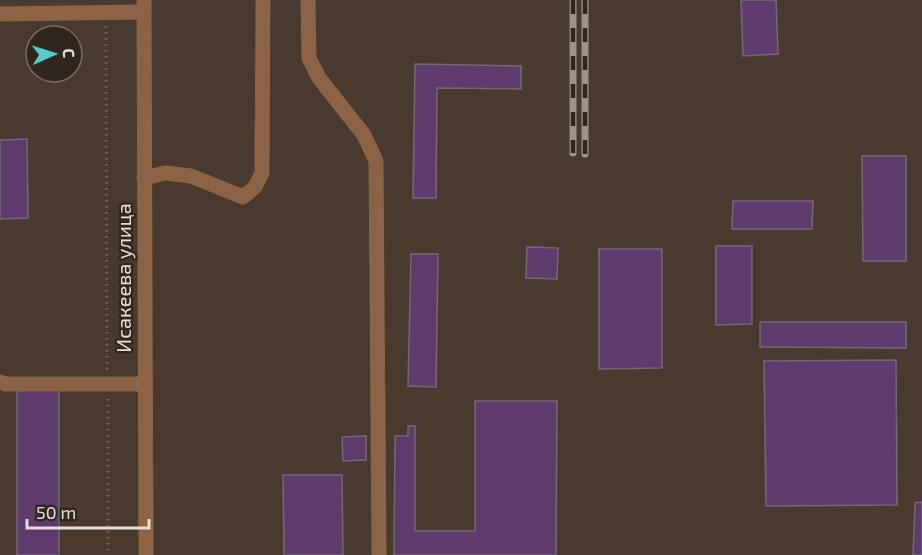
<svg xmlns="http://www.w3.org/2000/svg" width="922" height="555" font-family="'Exo 2',sans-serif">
<rect width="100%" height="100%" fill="#3a3027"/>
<path fill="#49392e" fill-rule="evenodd" d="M 0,0 L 922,0 L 922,555 L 0,555 ZM 36,36 L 72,36 L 72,72 L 36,72 Z"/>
<g fill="#5e3a6d" stroke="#726975" stroke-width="1.5">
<polygon points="741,0 776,0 778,54 743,56"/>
<polygon points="73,41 73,74 49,75 49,72 72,72"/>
<polygon points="415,64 521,66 521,89 437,88 436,198 413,198"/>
<polygon points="27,139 28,218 0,219 0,140"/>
<polygon points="862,156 906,156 906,261 863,261"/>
<polygon points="733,201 813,201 812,229 732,229"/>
<polygon points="716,246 752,246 752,324 716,325"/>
<polygon points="527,247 558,248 557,279 526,278"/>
<polygon points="599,249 662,249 662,368 599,369"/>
<polygon points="411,254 438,254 436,387 408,386"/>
<polygon points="760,322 906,322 906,348 760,347"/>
<polygon points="896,360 897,505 766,506 764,361"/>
<rect x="17" y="389" width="42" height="166"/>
<polygon points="475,401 557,401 556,555 394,555 395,436 408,436 408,426 415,426 415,531 475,531"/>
<polygon points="366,436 366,460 343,461 342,437"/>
<polygon points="283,475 342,475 343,555 284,555"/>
<polygon points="922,502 922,555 913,555 915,503"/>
</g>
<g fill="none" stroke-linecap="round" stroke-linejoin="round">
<g stroke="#70675f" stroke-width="3" stroke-dasharray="1.5 4.5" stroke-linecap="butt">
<polyline points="106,26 107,371"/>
<polyline points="108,399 108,555"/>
</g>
<g stroke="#8c6445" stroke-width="15">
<polyline points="144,0 146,555"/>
<polyline points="308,0 309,58 319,78 364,135 376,161 379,555"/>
<polyline points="0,14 144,12"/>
<polyline points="144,178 165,173 191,176 243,197 255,187 262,173 263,0"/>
<polyline points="0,382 5,384 146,384"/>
</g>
<defs>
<g id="rail">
<polyline points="573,0 573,153"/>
<polyline points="585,154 585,0"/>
</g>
</defs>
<use href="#rail" stroke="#9c948c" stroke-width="7"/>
<use href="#rail" stroke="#30261d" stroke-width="4.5" stroke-dasharray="14" stroke-linecap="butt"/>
</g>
<g text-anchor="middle" stroke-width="4.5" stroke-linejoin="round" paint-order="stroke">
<g font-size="20" fill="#e5ded8" stroke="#30261d">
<text transform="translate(124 278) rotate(-90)" y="7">Исакеева улица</text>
</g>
</g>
<g transform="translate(54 54) rotate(87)"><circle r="28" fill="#30261d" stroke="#787068" stroke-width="1.5"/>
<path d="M0-4.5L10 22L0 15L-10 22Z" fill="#54cdc7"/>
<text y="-9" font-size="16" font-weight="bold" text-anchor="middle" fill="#e5ded8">С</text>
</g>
<path d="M27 519v9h122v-9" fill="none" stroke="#e5ded8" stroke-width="3"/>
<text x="36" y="519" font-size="18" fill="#e5ded8" stroke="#30261d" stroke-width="4.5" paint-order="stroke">50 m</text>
</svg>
